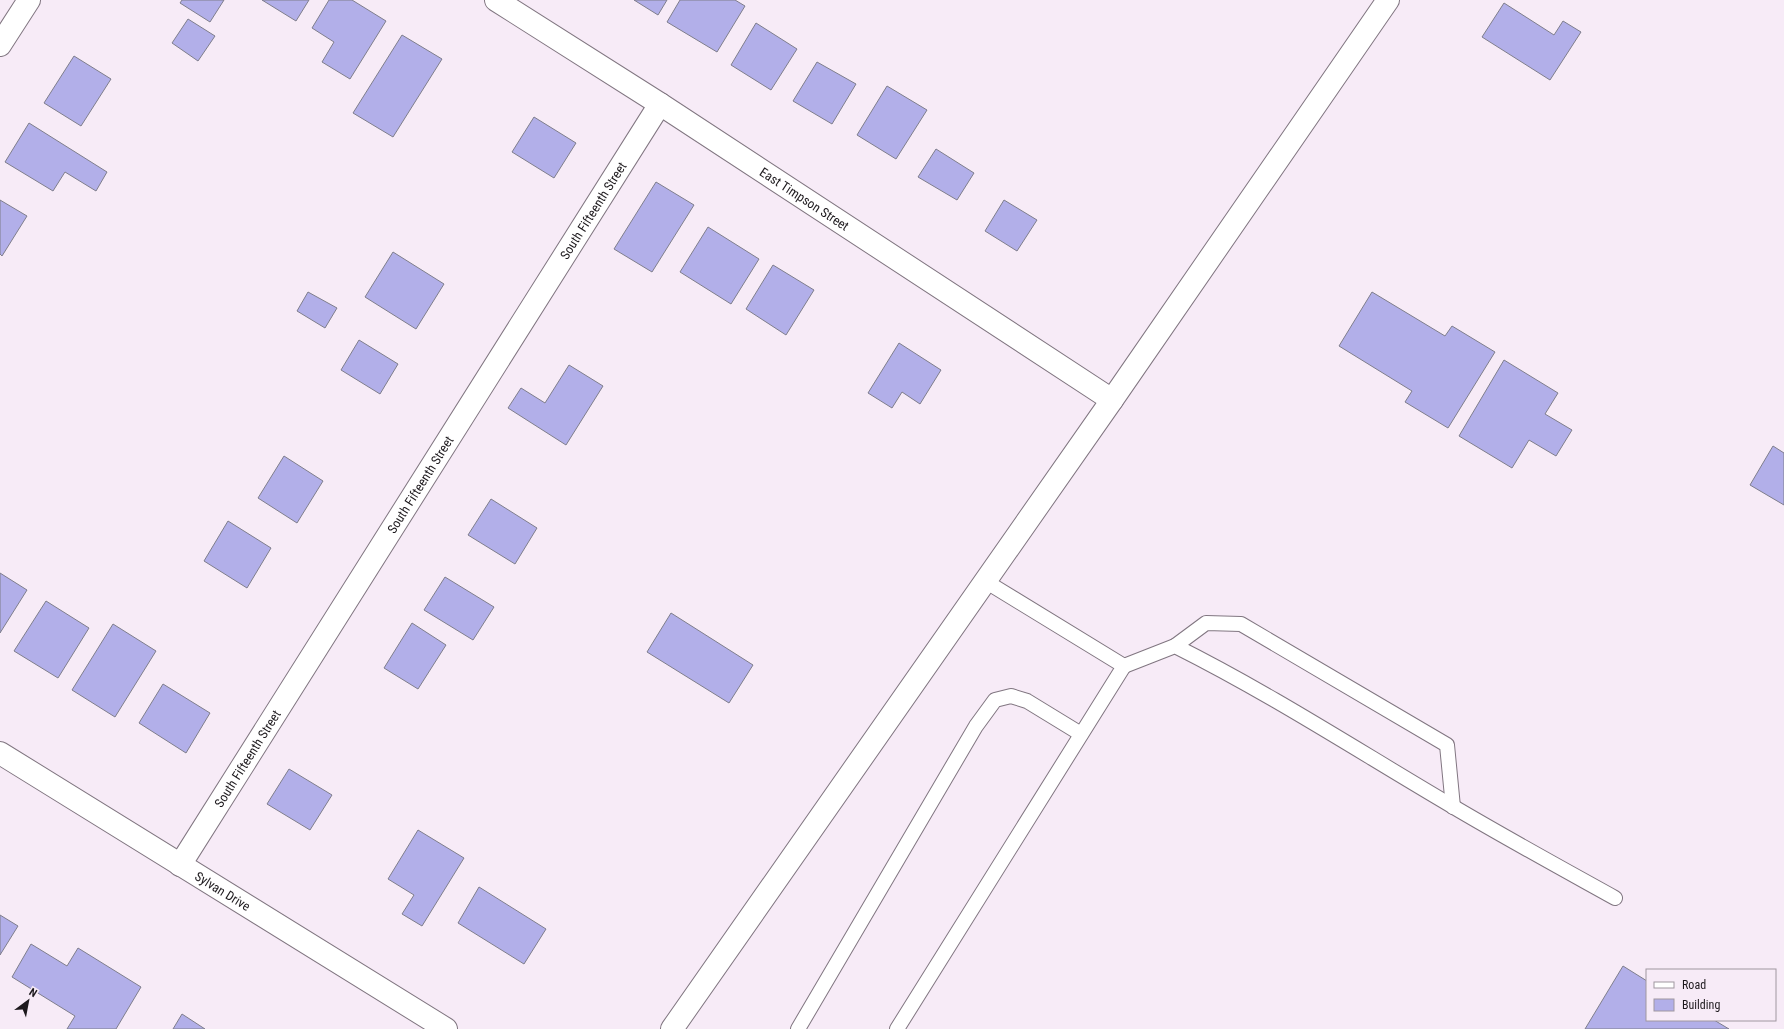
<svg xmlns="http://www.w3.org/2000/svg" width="1784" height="1029" font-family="'Roboto Condensed',sans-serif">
<rect width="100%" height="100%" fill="#f7ebf7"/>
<g fill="#b2afe9" stroke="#7f7e8c">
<polygon points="182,0 224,0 210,22 180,3"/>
<polygon points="262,0 309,0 296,21"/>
<polygon points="329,0 352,0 386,21 350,79 322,62 334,42 312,28"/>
<polygon points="634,0 667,0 658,15"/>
<polygon points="680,0 735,0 745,6 717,52 667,22"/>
<polygon points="1504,3 1554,35 1563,21 1581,32 1550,80 1482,37"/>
<polygon points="188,19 215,36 198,61 172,43"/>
<polygon points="756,23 797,49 771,90 731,65"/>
<polygon points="402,35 442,59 393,137 353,113"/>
<polygon points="74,56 111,79 81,126 44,103"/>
<polygon points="817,62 856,84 832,124 793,101"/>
<polygon points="887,86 927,110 896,159 857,135"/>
<polygon points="534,117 576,143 554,178 512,152"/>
<polygon points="29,123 107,172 96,191 65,172 53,191 5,162"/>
<polygon points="936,149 974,173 957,200 918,177"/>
<polygon points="656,182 694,205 652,272 614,249"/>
<polygon points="0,200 27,216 2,256 0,254"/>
<polygon points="1004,200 1037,220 1017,251 985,231"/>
<polygon points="708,227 759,259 731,304 680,272"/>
<polygon points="393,252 444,284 416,329 365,297"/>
<polygon points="773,265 814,290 786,335 746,309"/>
<polygon points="308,292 337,308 325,328 297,311"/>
<polygon points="1372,292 1445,336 1452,326 1495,352 1448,428 1405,402 1412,391 1339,346"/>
<polygon points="359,340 398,364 380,394 341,370"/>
<polygon points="899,343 941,370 920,404 902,392 892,408 868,393"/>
<polygon points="1504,360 1558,393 1545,414 1572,430 1556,456 1529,440 1512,468 1459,436"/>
<polygon points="569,365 603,386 566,445 508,408 521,388 545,403"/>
<polygon points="1773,446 1784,453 1784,505 1750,485"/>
<polygon points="284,456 323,481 297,523 258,498"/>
<polygon points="491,499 537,528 515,564 468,535"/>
<polygon points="228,521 271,548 247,588 204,561"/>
<polygon points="0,573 27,590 0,633"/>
<polygon points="445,577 494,607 473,640 424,610"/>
<polygon points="46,601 89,628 58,678 14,651"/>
<polygon points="671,613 753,665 729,703 647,652"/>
<polygon points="412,623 446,645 418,689 384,668"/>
<polygon points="113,624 156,651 115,717 72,690"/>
<polygon points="163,684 210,713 186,753 139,723"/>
<polygon points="289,769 332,795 310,830 267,804"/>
<polygon points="418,830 464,858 422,926 402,914 414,895 388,879"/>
<polygon points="479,887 546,929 524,964 458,923"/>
<polygon points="0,915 18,926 0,955"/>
<polygon points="31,944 67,966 78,948 141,987 116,1029 67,1029 75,1016 12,977"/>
<polygon points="1623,966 1647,981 1647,1020 1714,1020 1729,1029 1585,1029"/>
<polygon points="182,1014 205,1029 173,1029"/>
</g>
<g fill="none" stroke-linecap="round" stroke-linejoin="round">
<defs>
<g id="service">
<polyline points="1175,646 1206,623 1241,624 1447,745 1453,807"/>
<path d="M 1124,666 L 1175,646 C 1271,694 1360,752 1452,806 C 1506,838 1561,868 1615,898"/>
<polyline points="798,1029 976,726 995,700 1011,696 1027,701 1081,734"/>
<polyline points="897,1029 1124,666 985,581"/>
</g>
<g id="minor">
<path id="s1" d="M 496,0 L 660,104 L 1112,400"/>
<polyline points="0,45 29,0"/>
<path id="s2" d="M 0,753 L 446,1029"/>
<path id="s3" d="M 180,865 L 660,104"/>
</g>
<polyline id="tertiary" points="672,1029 1112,400 1388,0"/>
</defs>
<use href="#service" stroke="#817681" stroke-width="16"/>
<use href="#minor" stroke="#817681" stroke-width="24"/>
<use href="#tertiary" stroke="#817681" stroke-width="24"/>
<use href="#service" stroke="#fff" stroke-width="14"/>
<use href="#minor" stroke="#fff" stroke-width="22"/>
<use href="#tertiary" stroke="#fff" stroke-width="22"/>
</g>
<g text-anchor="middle" stroke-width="3.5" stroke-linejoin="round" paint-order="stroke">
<g font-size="13" fill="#1d191d" stroke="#f7ebf7">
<text dy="5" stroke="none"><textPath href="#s1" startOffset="367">East Timpson Street</textPath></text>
<text dy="5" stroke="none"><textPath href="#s3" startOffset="774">South Fifteenth Street</textPath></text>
<text dy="5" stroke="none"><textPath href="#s3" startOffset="450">South Fifteenth Street</textPath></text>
<text dy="5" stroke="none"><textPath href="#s3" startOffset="126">South Fifteenth Street</textPath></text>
<text dy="5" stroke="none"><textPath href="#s2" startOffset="262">Sylvan Drive</textPath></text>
</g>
</g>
<rect x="1646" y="969" width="130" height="52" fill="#f7ebf7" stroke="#a097a0"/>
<rect x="1654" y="982" width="20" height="6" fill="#ffffff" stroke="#a097a0"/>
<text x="1682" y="989" font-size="12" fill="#1d191d">Road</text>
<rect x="1654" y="999" width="20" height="12" fill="#b2afe9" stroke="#a097a0"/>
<text x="1682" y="1009" font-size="12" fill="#1d191d">Building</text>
<g transform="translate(28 1001) rotate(32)" stroke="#f7ebf7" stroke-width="3" paint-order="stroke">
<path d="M0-3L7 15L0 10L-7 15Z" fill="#1d191d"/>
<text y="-6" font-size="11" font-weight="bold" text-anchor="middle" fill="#1d191d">N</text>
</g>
</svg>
